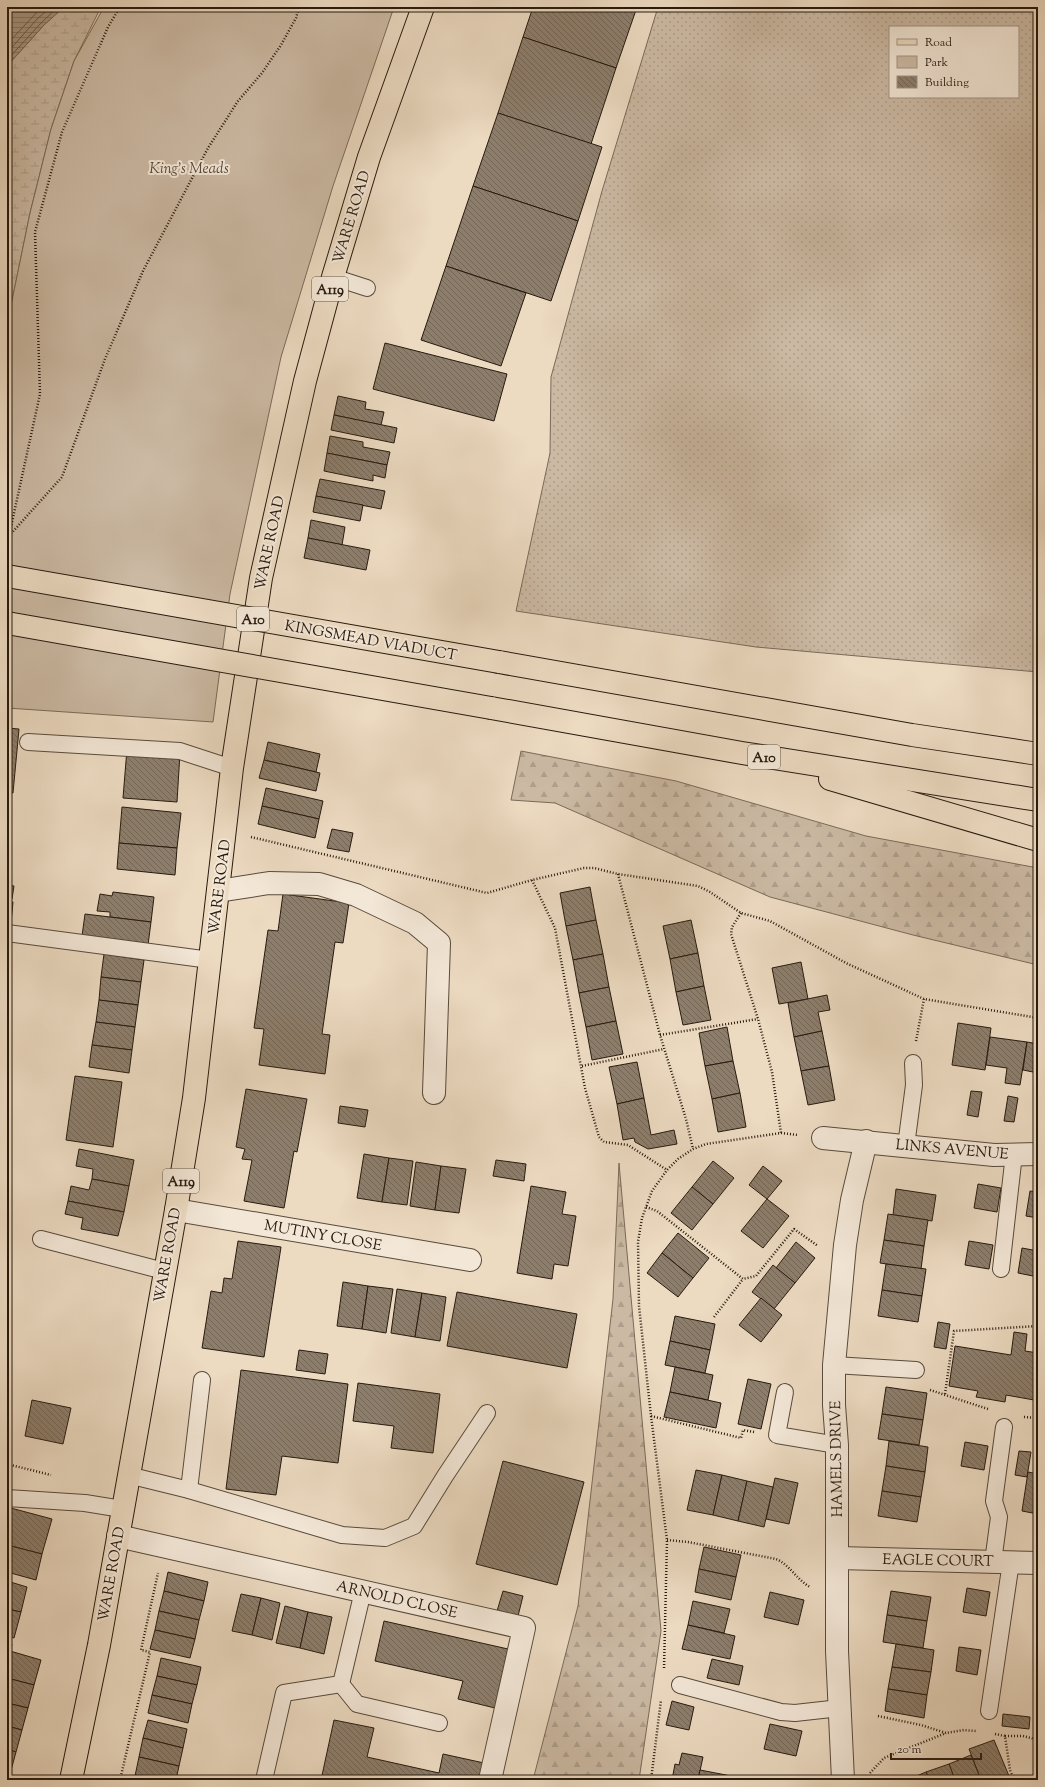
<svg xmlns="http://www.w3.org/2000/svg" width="1045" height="1787" font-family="'Sorts Mill Goudy',serif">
<defs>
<pattern id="grass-dots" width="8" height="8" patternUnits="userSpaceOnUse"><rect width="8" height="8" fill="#cbb9a3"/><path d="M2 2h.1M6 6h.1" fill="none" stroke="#ae9e8b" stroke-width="1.8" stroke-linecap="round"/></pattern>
<pattern id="forest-firs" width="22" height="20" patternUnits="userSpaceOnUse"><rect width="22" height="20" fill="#cbb9a3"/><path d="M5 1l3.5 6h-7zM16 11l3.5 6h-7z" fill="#ae9e8b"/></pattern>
<pattern id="wetland-marsh" width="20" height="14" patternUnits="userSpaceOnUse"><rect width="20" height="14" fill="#cbb9a3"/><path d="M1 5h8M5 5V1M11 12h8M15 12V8" fill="none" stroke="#ae9e8b"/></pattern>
<pattern id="water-rules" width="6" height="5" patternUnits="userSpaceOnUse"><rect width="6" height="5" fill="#a99984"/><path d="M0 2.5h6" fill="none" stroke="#8a7c6a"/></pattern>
<pattern id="building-back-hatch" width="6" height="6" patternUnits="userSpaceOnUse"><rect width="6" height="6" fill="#8d7e6c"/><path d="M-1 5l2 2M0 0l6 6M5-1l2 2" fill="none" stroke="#736657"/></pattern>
</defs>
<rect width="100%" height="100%" fill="#ecdac1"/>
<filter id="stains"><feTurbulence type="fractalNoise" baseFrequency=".005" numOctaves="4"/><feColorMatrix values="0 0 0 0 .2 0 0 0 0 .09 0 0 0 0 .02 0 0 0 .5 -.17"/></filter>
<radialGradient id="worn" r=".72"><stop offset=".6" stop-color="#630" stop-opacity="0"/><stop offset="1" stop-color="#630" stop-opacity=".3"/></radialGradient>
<path fill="url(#grass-dots)" stroke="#796a59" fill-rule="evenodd" d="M 658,7 L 1038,7 L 1038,672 L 756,647 L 516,611 L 550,453 L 551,377 L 602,191 ZM 890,27 L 1018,27 L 1018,97 L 890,97 Z"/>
<g fill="url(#forest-firs)" stroke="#796a59">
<polygon points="521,751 676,781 866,836 1038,868 1038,965 913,935 770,897 555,803 511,800"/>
<polygon points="619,1163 661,1631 639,1780 533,1780 578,1606 613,1299"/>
</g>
<polygon fill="url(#wetland-marsh)" stroke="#796a59" points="64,7 101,7 74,61 51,129 30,213 7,325 7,66 44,25"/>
<polygon fill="#cbb9a3" stroke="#796a59" points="104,7 394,7 333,186 281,357 230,594 213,722 7,708 7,325 30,213 51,129 74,61"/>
<polygon fill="url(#water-rules)" stroke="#756655" points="7,7 64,7 44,25 7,66"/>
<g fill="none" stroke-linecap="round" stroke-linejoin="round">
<g stroke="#685a4a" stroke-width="1">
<polyline points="7,44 42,7"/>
<polyline points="7,53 37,19 51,7"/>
<polyline points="7,60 41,23 58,7"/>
</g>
</g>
<g fill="url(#building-back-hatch)" stroke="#271a0f">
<polygon points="533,7 637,7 616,68 523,37"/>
<polygon points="523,37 616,68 591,144 498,113"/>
<polygon points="498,113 602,147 578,221 473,186"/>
<polygon points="473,186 578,221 551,301 446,266"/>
<polygon points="446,266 526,293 501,366 421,340"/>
<polygon points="385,343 507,374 494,421 373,389"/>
<polygon points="338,396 366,402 365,409 384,412 381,425 334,415"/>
<polygon points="334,415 397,428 394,443 331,430"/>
<polygon points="330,436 363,442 363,447 390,452 387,465 327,453"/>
<polygon points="327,453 387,465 385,478 373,475 373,481 324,471"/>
<polygon points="320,479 385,491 381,509 316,496"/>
<polygon points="316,496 363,505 360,521 313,512"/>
<polygon points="311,520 345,527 342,545 308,538"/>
<polygon points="308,538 370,550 366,570 304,558"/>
<polygon points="7,728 19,729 13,793 7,792"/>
<polygon points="268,742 320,754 316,772 264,760"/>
<polygon points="127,749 180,753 177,802 123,798"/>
<polygon points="264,760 320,773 316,791 259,778"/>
<polygon points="266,788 323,801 319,819 262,806"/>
<polygon points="262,806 319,819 315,838 258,824"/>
<polygon points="122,807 181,813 177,848 119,843"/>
<polygon points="332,829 353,833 349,852 327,848"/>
<polygon points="119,843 177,848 175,875 117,869"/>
<polygon points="7,885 14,886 12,899 7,898"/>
<polygon points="590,887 596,920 566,926 560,893"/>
<polygon points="113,892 154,897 151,922 110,917 110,912 97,911 100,894 112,896"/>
<polygon points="283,894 349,903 343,943 335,942 322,1034 330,1035 325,1074 259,1065 264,1029 254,1028 268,930 278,931"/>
<polygon points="7,901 13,902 11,923 7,923"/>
<polygon points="85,914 151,922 148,945 82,936"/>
<polygon points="596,920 603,954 573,960 566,926"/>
<polygon points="691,920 698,953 670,959 663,926"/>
<polygon points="698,953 704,986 676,992 670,959"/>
<polygon points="104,954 144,960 141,982 101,977"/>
<polygon points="603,954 609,987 579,993 573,960"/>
<polygon points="801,962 808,999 779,1004 772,968"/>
<polygon points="101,977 141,982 138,1005 99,1000"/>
<polygon points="704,986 711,1020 683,1025 676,992"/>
<polygon points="609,987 616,1021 586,1027 579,993"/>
<polygon points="827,995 830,1010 818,1012 822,1031 794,1037 788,1003"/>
<polygon points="99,1000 138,1005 135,1027 96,1022"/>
<polygon points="616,1021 623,1054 592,1060 586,1027"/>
<polygon points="96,1022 135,1027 132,1050 92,1045"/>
<polygon points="958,1023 991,1028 985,1070 952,1065"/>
<polygon points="727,1027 733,1061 705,1066 699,1033"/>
<polygon points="822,1031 829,1066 801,1071 794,1037"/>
<polygon points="990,1037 1027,1042 1020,1085 1005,1083 1007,1068 986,1065"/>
<polygon points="1027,1042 1038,1044 1038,1073 1023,1070"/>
<polygon points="92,1045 132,1050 129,1073 89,1067"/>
<polygon points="733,1061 740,1093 712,1099 705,1066"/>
<polygon points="637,1062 644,1098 617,1104 609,1067"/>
<polygon points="829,1066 835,1100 808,1105 801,1071"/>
<polygon points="75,1076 122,1082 113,1147 66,1140"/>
<polygon points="246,1089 307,1099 297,1152 294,1151 284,1208 244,1201 252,1160 242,1159 245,1149 236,1147"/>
<polygon points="971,1091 982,1092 978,1117 967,1115"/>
<polygon points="740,1093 746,1127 718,1132 712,1099"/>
<polygon points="1008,1096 1018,1098 1014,1122 1004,1121"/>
<polygon points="644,1098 651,1135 674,1130 677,1144 648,1149 635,1142 634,1138 623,1140 617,1104"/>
<polygon points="340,1106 368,1110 365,1127 338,1123"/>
<polygon points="79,1149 134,1160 129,1186 92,1179 93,1169 76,1166"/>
<polygon points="364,1154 389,1158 382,1202 357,1198"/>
<polygon points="389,1158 413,1161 407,1205 382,1202"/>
<polygon points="496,1160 526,1164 524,1181 493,1176"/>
<polygon points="713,1161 734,1178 713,1204 692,1187"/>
<polygon points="416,1162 441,1166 435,1210 410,1206"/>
<polygon points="441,1166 466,1169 459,1213 435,1210"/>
<polygon points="763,1166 782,1181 767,1199 749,1185"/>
<polygon points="92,1179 129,1186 124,1212 68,1201 71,1186 89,1190"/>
<polygon points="978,1184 1001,1188 997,1212 974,1208"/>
<polygon points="531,1186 566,1192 562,1214 576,1216 568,1266 554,1264 552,1279 517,1273"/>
<polygon points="692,1187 713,1204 692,1230 671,1213"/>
<polygon points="896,1189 936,1195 932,1221 893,1215"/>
<polygon points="1030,1191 1038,1192 1038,1218 1026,1216"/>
<polygon points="767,1199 789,1216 763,1248 741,1231"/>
<polygon points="68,1201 124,1212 118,1236 81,1229 83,1218 65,1214"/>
<polygon points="888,1214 928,1220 924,1246 884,1240"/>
<polygon points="678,1233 709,1258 693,1278 662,1253"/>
<polygon points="884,1240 924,1246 921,1269 880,1263"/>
<polygon points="238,1241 281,1247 264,1357 202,1348 211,1291 222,1293 224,1278 232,1279"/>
<polygon points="969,1241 993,1245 989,1269 965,1265"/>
<polygon points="796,1242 815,1258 795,1283 776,1268"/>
<polygon points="1022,1248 1038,1251 1038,1277 1018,1273"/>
<polygon points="662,1253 693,1278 678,1297 647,1273"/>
<polygon points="886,1264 926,1269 922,1296 882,1290"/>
<polygon points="773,1265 795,1283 774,1309 752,1292"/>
<polygon points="343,1282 368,1286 362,1329 337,1326"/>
<polygon points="368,1286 393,1289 386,1333 362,1329"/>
<polygon points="397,1289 422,1293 415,1337 391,1333"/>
<polygon points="882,1290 922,1296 918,1322 878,1316"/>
<polygon points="457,1292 577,1314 567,1368 447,1346"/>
<polygon points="422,1293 446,1297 440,1341 415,1337"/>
<polygon points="761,1298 782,1315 761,1342 739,1325"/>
<polygon points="675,1316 715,1324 710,1350 670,1341"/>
<polygon points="938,1322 950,1324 946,1349 934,1347"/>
<polygon points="1014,1332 1027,1334 1025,1351 1038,1353 1038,1379 1034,1400 1006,1395 1005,1402 976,1397 978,1391 949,1386 955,1346 1011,1355"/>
<polygon points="670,1341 710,1350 705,1373 665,1365"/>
<polygon points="299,1350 328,1354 325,1374 296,1370"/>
<polygon points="675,1367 713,1375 708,1400 670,1392"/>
<polygon points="241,1370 348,1384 338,1463 282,1456 276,1495 226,1489"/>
<polygon points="748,1379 771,1384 761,1429 738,1424"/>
<polygon points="358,1383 440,1394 433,1453 391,1448 394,1426 353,1421"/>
<polygon points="886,1387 927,1393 923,1420 882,1414"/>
<polygon points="670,1392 721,1403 716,1428 664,1417"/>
<polygon points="32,1400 71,1408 63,1444 25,1436"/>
<polygon points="882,1414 923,1420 919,1445 878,1439"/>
<polygon points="889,1441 928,1447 925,1472 886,1466"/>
<polygon points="965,1442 988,1446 984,1470 961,1466"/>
<polygon points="1019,1451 1031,1452 1027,1477 1015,1475"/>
<polygon points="503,1461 584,1482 557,1585 476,1564"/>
<polygon points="886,1466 925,1472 921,1497 882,1491"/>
<polygon points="696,1470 722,1475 713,1515 687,1510"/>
<polygon points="1028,1472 1038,1474 1038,1514 1022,1511"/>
<polygon points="722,1475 747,1481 738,1521 713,1515"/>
<polygon points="775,1478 798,1483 789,1524 766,1519"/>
<polygon points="747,1481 773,1487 764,1527 738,1521"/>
<polygon points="882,1491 921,1497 917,1522 878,1516"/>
<polygon points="7,1507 52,1519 42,1554 7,1545"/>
<polygon points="7,1545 42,1554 36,1580 7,1572"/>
<polygon points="704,1547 741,1555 736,1577 699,1569"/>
<polygon points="699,1569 736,1577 731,1600 695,1592"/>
<polygon points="168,1572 208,1582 204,1601 164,1591"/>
<polygon points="7,1581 27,1587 21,1612 7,1609"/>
<polygon points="967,1588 990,1592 986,1616 963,1612"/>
<polygon points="164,1591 204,1601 199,1620 159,1611"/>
<polygon points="503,1591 523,1596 518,1616 497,1611"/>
<polygon points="891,1591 931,1597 927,1621 887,1615"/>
<polygon points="770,1592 804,1600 798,1625 764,1617"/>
<polygon points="241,1594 261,1598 252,1635 232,1631"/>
<polygon points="261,1598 280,1603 272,1640 252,1635"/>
<polygon points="693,1601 730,1609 724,1633 688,1625"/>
<polygon points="285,1606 308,1612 300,1648 276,1643"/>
<polygon points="7,1609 21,1612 14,1638 7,1636"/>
<polygon points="159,1611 199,1620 195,1639 155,1630"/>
<polygon points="308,1612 332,1617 324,1654 300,1648"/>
<polygon points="887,1615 927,1621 923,1648 883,1642"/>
<polygon points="384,1621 508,1649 495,1708 458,1699 463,1681 375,1661"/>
<polygon points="688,1625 735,1636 730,1659 682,1649"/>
<polygon points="155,1630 195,1639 190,1658 150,1649"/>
<polygon points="7,1642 12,1644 10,1651 41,1660 34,1685 7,1678"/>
<polygon points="896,1644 934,1650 931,1672 892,1667"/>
<polygon points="959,1647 981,1650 977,1675 956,1671"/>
<polygon points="161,1658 201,1667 197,1685 157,1676"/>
<polygon points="712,1659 743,1666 739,1685 707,1678"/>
<polygon points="892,1667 931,1672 927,1695 888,1689"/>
<polygon points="157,1676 197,1685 192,1704 152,1695"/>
<polygon points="7,1678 34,1685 28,1708 7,1703"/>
<polygon points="888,1689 927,1695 924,1718 885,1711"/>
<polygon points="152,1695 192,1704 188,1723 148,1713"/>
<polygon points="672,1701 694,1707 689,1730 666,1725"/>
<polygon points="7,1703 28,1708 22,1730 7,1726"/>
<polygon points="1003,1714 1030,1717 1029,1729 1002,1726"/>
<polygon points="148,1720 187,1729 183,1748 143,1738"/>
<polygon points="334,1720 374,1728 367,1757 439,1773 443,1754 484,1763 481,1780 321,1780"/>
<polygon points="770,1724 802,1731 796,1756 764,1749"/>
<polygon points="7,1726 22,1730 16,1752 7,1749"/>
<polygon points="143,1738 183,1748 179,1766 139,1757"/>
<polygon points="994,1740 1009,1776 997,1780 981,1780 969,1749"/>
<polygon points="7,1749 16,1752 10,1774 7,1773"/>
<polygon points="682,1753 703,1757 698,1780 672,1780 675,1764 679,1765"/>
<polygon points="971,1755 981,1780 955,1780 949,1764"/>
<polygon points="139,1757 179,1766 176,1780 153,1780 135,1776"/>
<polygon points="949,1764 955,1780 929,1780 926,1772"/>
<polygon points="700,1770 726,1775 725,1780 698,1780"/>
<polygon points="926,1772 929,1780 907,1780"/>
<polygon points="726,1775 748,1780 725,1780"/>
</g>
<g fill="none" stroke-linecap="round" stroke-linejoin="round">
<defs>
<g id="lane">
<polyline points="333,277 367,288"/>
<polyline points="28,742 180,751 232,768"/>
<polyline points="7,933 210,960"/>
<polyline points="906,1146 914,1085 913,1063"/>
<polyline points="41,1239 164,1271"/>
<polyline points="1001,1269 1014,1154"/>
<polyline points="834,1365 916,1370"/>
<polyline points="785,1392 777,1435 837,1445"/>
<polyline points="128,1475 189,1490 342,1535 385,1538 414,1526 445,1476 487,1413"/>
<polyline points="189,1490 202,1380"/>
<polyline points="7,1498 85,1503 122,1509"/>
<polyline points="993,1562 999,1517 994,1501 1004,1427"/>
<polyline points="341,1684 357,1704 439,1723"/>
<polyline points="680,1685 781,1712 795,1713 840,1708"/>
<polyline points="989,1711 1011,1562"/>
<polyline points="264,1780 284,1693 341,1684 363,1591"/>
</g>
<g id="street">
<polyline points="218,891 269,883 319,884 356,895 415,923 439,943 434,1093"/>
<polyline points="823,1138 994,1155 1038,1154"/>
<polyline points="176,1210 470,1260"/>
<polyline points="118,1536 524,1628 490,1780"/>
<polyline points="838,1558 1038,1563"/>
<polyline points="843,1780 837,1651 837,1445 834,1405 834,1365 845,1245 852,1200 866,1141"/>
</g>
<polyline id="primary" points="71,1780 99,1645 176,1210 194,1098 232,768 261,578 305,381 333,277 369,157 423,7"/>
<g id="highway">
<polyline points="499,662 912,735 1038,754"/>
<polyline points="491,708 742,753 1038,800"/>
<polyline points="830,779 1038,840"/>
</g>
</defs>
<use href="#lane" stroke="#584a3c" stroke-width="18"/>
<use href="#street" stroke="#584a3c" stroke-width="24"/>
<use href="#primary" stroke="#271a0f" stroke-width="24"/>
<use href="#highway" stroke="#271a0f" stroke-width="24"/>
<g stroke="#271a0f" stroke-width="2.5" stroke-dasharray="1 2" stroke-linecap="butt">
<polyline points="9,536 62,477 105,359 143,271 208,148 238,101 262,73 281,45 296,18 299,7"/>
<polyline points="7,539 9,536 40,394 35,232 62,132 108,27 120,7"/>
<polyline points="251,837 487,893 532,880 584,868 594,868 618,874 698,886 710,892 741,913 770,921 846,963 924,999 1038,1018"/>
<polyline points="618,874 660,1035 686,1119 693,1149"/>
<polyline points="532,880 555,928 585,1088 599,1137 604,1142 628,1145 667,1170"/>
<polyline points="741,913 732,927 731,934 758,1019 772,1072 781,1133"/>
<polyline points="660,1035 758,1019"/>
<polyline points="916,1041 924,999"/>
<polyline points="582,1066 664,1049"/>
<polyline points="646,1207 657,1211 743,1279 756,1276 794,1229 818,1246"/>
<polyline points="714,1317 743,1279"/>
<polyline points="930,1390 988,1409"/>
<polyline points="945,1394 954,1331 1038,1326"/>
<polyline points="651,1416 667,1540 664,1669"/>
<polyline points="1024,1417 1038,1418"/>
<polyline points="754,1432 743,1430 741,1438 651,1416 639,1306 638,1242 642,1218 652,1191 667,1170 678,1159 693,1149 706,1144 781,1133 798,1135"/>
<polyline points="7,1464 51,1475"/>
<path d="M 667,1540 L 688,1542 L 776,1559 C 789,1564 797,1580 810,1587"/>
<polyline points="878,1716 921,1725 946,1733 964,1730 976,1731"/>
<polyline points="995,1734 1005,1736 1010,1770 1014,1780"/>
<polyline points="1005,1736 1023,1736 1038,1740"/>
<polyline points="870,1773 884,1758 946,1733"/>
<polyline points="120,1780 150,1652 141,1650 158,1573"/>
<polyline points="651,1780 661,1700"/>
</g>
<use href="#lane" stroke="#f3e7d7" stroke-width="16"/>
<use href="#street" stroke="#f3e7d7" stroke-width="22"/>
<use href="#primary" stroke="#ecdac1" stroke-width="22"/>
<use href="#highway" stroke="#ecdac1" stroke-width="22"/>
<defs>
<g id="highway-bridge">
<polyline points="7,576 499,662"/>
<polyline points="7,623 491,708"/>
</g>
</defs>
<use href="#highway-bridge" stroke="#271a0f" stroke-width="24" stroke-linecap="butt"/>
<use href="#highway-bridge" stroke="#ecdac1" stroke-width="22"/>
</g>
<g text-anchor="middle" stroke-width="4" stroke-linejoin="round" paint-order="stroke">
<g fill="#f3e7d7" stroke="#64584b" stroke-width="1">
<rect x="312" y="277" width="36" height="24" rx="3"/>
<rect x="237" y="607" width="32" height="24" rx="3"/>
<rect x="748" y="745" width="32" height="24" rx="3"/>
<rect x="163" y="1169" width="36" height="24" rx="3"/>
</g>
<g font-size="14" font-weight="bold" fill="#271a0f">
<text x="330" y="294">A119</text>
<text x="253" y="624">A10</text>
<text x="764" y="762">A10</text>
<text x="181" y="1186">A119</text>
</g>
<g font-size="15" font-style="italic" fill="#584a3b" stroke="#f3e7d7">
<text x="189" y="173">King's Meads</text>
</g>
<g font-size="15" fill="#271a0f" stroke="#f3e7d7">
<text transform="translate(351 217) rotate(-73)" y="5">WARE ROAD</text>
<text transform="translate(269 543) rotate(-78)" y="5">WARE ROAD</text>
<text transform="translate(371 640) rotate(10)" y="5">KINGSMEAD VIADUCT</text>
<text transform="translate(219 887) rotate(-83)" y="5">WARE ROAD</text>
<text transform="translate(952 1149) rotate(5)" y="5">LINKS AVENUE</text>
<text transform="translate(323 1235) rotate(10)" y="5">MUTINY CLOSE</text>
<text transform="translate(167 1255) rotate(-80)" y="5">WARE ROAD</text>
<text transform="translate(836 1459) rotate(-91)" y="5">HAMELS DRIVE</text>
<text transform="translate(938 1560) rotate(1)" y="5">EAGLE COURT</text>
<text transform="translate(111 1574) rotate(-80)" y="5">WARE ROAD</text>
<text transform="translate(397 1599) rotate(13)" y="5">ARNOLD CLOSE</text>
</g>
</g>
<rect width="1045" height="1787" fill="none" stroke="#ecdac1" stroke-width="24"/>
<rect x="8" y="8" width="1029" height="1771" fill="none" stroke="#271a0f" stroke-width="2"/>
<rect x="12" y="12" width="1021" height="1763" fill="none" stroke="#271a0f"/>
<rect x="889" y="26" width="130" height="72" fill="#f3e7d7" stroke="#a19587"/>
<rect x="897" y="39" width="20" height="6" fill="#ecdac1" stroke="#a19587"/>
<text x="925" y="46" font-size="12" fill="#271a0f">Road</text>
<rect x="897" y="56" width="20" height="12" fill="#cbb9a3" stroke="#a19587"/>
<text x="925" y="66" font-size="12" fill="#271a0f">Park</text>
<rect x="897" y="76" width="20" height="12" fill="url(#building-back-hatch)" stroke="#a19587"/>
<text x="925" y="86" font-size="12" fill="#271a0f">Building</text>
<path d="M891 1753v6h90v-6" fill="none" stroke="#271a0f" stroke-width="2"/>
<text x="897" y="1753" font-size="12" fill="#271a0f" stroke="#f3e7d7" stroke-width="3" paint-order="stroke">20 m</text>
<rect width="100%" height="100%" filter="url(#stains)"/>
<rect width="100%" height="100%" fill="url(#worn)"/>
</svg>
